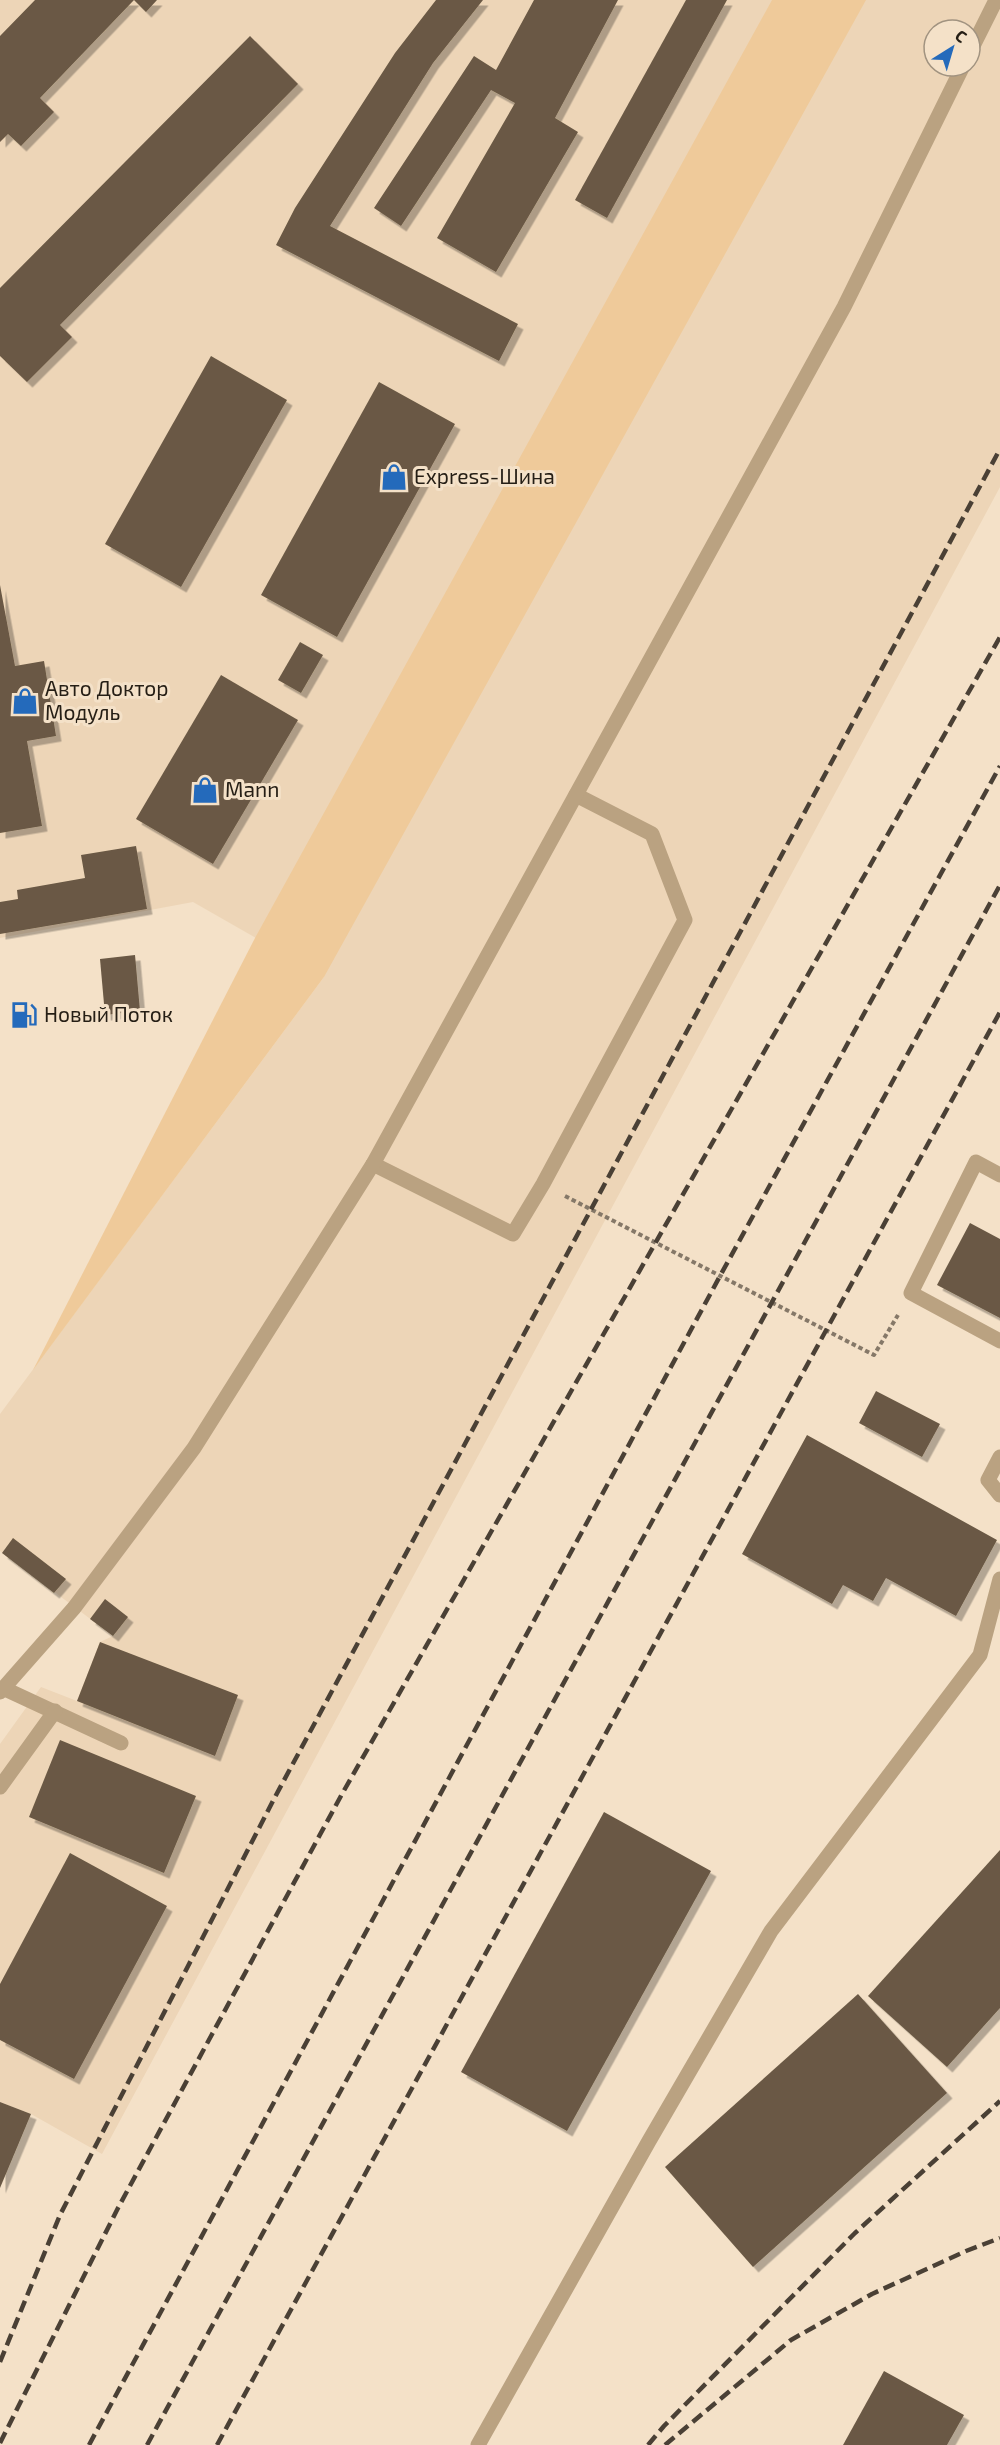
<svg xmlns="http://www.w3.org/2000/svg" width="1000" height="2445" font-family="'Exo 2',sans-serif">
<defs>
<filter id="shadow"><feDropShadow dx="5.5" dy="5.5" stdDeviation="0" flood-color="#0004"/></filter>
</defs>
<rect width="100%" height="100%" fill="#f4e1c8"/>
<path fill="#edd5b7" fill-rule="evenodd" d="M 0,0 L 1000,0 L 1000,487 L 102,2154 L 31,2114 L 0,2102 L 0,1744 L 41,1687 L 77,1701 L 100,1642 L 113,1636 L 0,1551 L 0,1414 L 324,977 L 193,902 L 0,938 ZM 934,30 L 970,30 L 970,66 L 934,66 Z"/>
<polygon fill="#efca9a" points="772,0 866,0 324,977 33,1370 255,938"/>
<g fill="#6a5944" filter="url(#shadow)">
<polygon points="35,0 157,0 146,12 134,0 40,98 54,112 21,146 8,134 0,142 0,36"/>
<polygon points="436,0 483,0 433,63 330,226 518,324 499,361 276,245 295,208 395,53"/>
<polygon points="534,0 618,0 555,118 578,132 496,272 437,238 515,103 491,90 401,226 374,208 474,56 496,70"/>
<polygon points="686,0 727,0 607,218 575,200"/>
<polygon points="250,36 298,84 60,325 72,337 27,382 0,356 0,288"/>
<polygon points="211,356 287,400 181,587 105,544"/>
<polygon points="379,382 455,424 337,637 261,595"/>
<polygon points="0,585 15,666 44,661 56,736 27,741 42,826 0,833"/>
<polygon points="300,642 323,655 301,693 278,680"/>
<polygon points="221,675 298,720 213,864 136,819"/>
<polygon points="136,846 147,909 0,934 0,902 18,899 17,890 85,878 81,855"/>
<polygon points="135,955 140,1011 105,1015 100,959"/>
<polygon points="970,1223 1000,1239 1000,1318 937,1285"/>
<polygon points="876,1391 940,1424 922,1457 859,1423"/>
<polygon points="807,1435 997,1540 956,1616 886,1578 873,1601 843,1585 832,1604 742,1554"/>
<polygon points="13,1538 66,1579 54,1593 2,1553"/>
<polygon points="105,1599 128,1617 113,1636 90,1619"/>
<polygon points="100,1642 238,1695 215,1756 77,1701"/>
<polygon points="60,1740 196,1796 164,1873 29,1817"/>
<polygon points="604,1812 711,1871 567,2131 461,2072"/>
<polygon points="1000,1850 1000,2008 947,2067 868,1996"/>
<polygon points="70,1853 167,1906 74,2079 0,2040 0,1984"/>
<polygon points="858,1994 947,2093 753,2267 665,2167"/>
<polygon points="0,2102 31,2114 0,2188"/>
<polygon points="884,2371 964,2415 947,2445 843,2445"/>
</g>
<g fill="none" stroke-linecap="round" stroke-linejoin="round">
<polyline stroke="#857868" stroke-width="4" stroke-dasharray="4.5 3" stroke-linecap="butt" points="565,1196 874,1355 898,1315"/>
<g stroke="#baa281" stroke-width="15">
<polyline points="970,52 996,0"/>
<polyline points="373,1164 513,1234 543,1184 685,920 652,834 576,795"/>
<polyline points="1000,1175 976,1162 911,1293 1000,1341"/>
<polyline points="1000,1457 988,1480 1000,1495"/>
<polyline points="3,1688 121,1743"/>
<polyline points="0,1692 74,1608 194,1448 373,1164 844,307 963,66"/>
<polyline points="0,1787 55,1711"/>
<polyline points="478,2445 649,2141 771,1931 980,1655 1000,1579"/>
</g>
<g stroke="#4a4035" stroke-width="4.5" stroke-dasharray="12 6" stroke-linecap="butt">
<polyline points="0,2362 60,2215 275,1797 1000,449"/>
<polyline points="0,2443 118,2208 342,1794 1000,637"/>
<polyline points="89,2445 720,1276 1000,766"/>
<polyline points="147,2445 1000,885"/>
<polyline points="217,2445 1000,1012"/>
<polyline points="648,2445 664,2426 855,2233 1000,2101"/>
<polyline points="665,2445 791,2340 872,2294 966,2251 1000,2238"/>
</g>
</g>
<defs>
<symbol id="shop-bare" viewBox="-9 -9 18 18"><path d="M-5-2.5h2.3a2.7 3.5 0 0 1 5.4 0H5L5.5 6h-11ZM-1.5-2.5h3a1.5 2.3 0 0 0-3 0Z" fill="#246abb" stroke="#f4e1c8" stroke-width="2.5" paint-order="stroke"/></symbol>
<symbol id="fuel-bare" viewBox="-9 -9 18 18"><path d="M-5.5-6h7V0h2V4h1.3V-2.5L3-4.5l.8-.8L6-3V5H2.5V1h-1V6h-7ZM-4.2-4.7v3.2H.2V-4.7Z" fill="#246abb" stroke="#f4e1c8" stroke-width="2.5" paint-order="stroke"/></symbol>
</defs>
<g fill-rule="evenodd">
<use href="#shop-bare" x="375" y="458" width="38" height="38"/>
<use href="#shop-bare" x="6" y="682" width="38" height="38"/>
<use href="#shop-bare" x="186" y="771" width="38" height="38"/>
<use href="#fuel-bare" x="5" y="996" width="38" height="38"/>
</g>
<g text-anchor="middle" stroke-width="6" stroke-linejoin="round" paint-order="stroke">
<g font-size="21" fill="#251e15" stroke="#f4e1c8" text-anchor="start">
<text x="414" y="484">Express-Шина</text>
<text x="45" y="696">Авто Доктор<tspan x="45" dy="24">Модуль</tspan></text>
<text x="225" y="797">Mann</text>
<text x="44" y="1022">Новый Поток</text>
</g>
</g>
<g transform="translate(952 48) rotate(37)"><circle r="28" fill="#f4e1c8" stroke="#a19380" stroke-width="1.5"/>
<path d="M0-4.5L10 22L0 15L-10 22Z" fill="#246abb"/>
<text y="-9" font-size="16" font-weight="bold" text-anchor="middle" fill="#251e15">С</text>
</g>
</svg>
